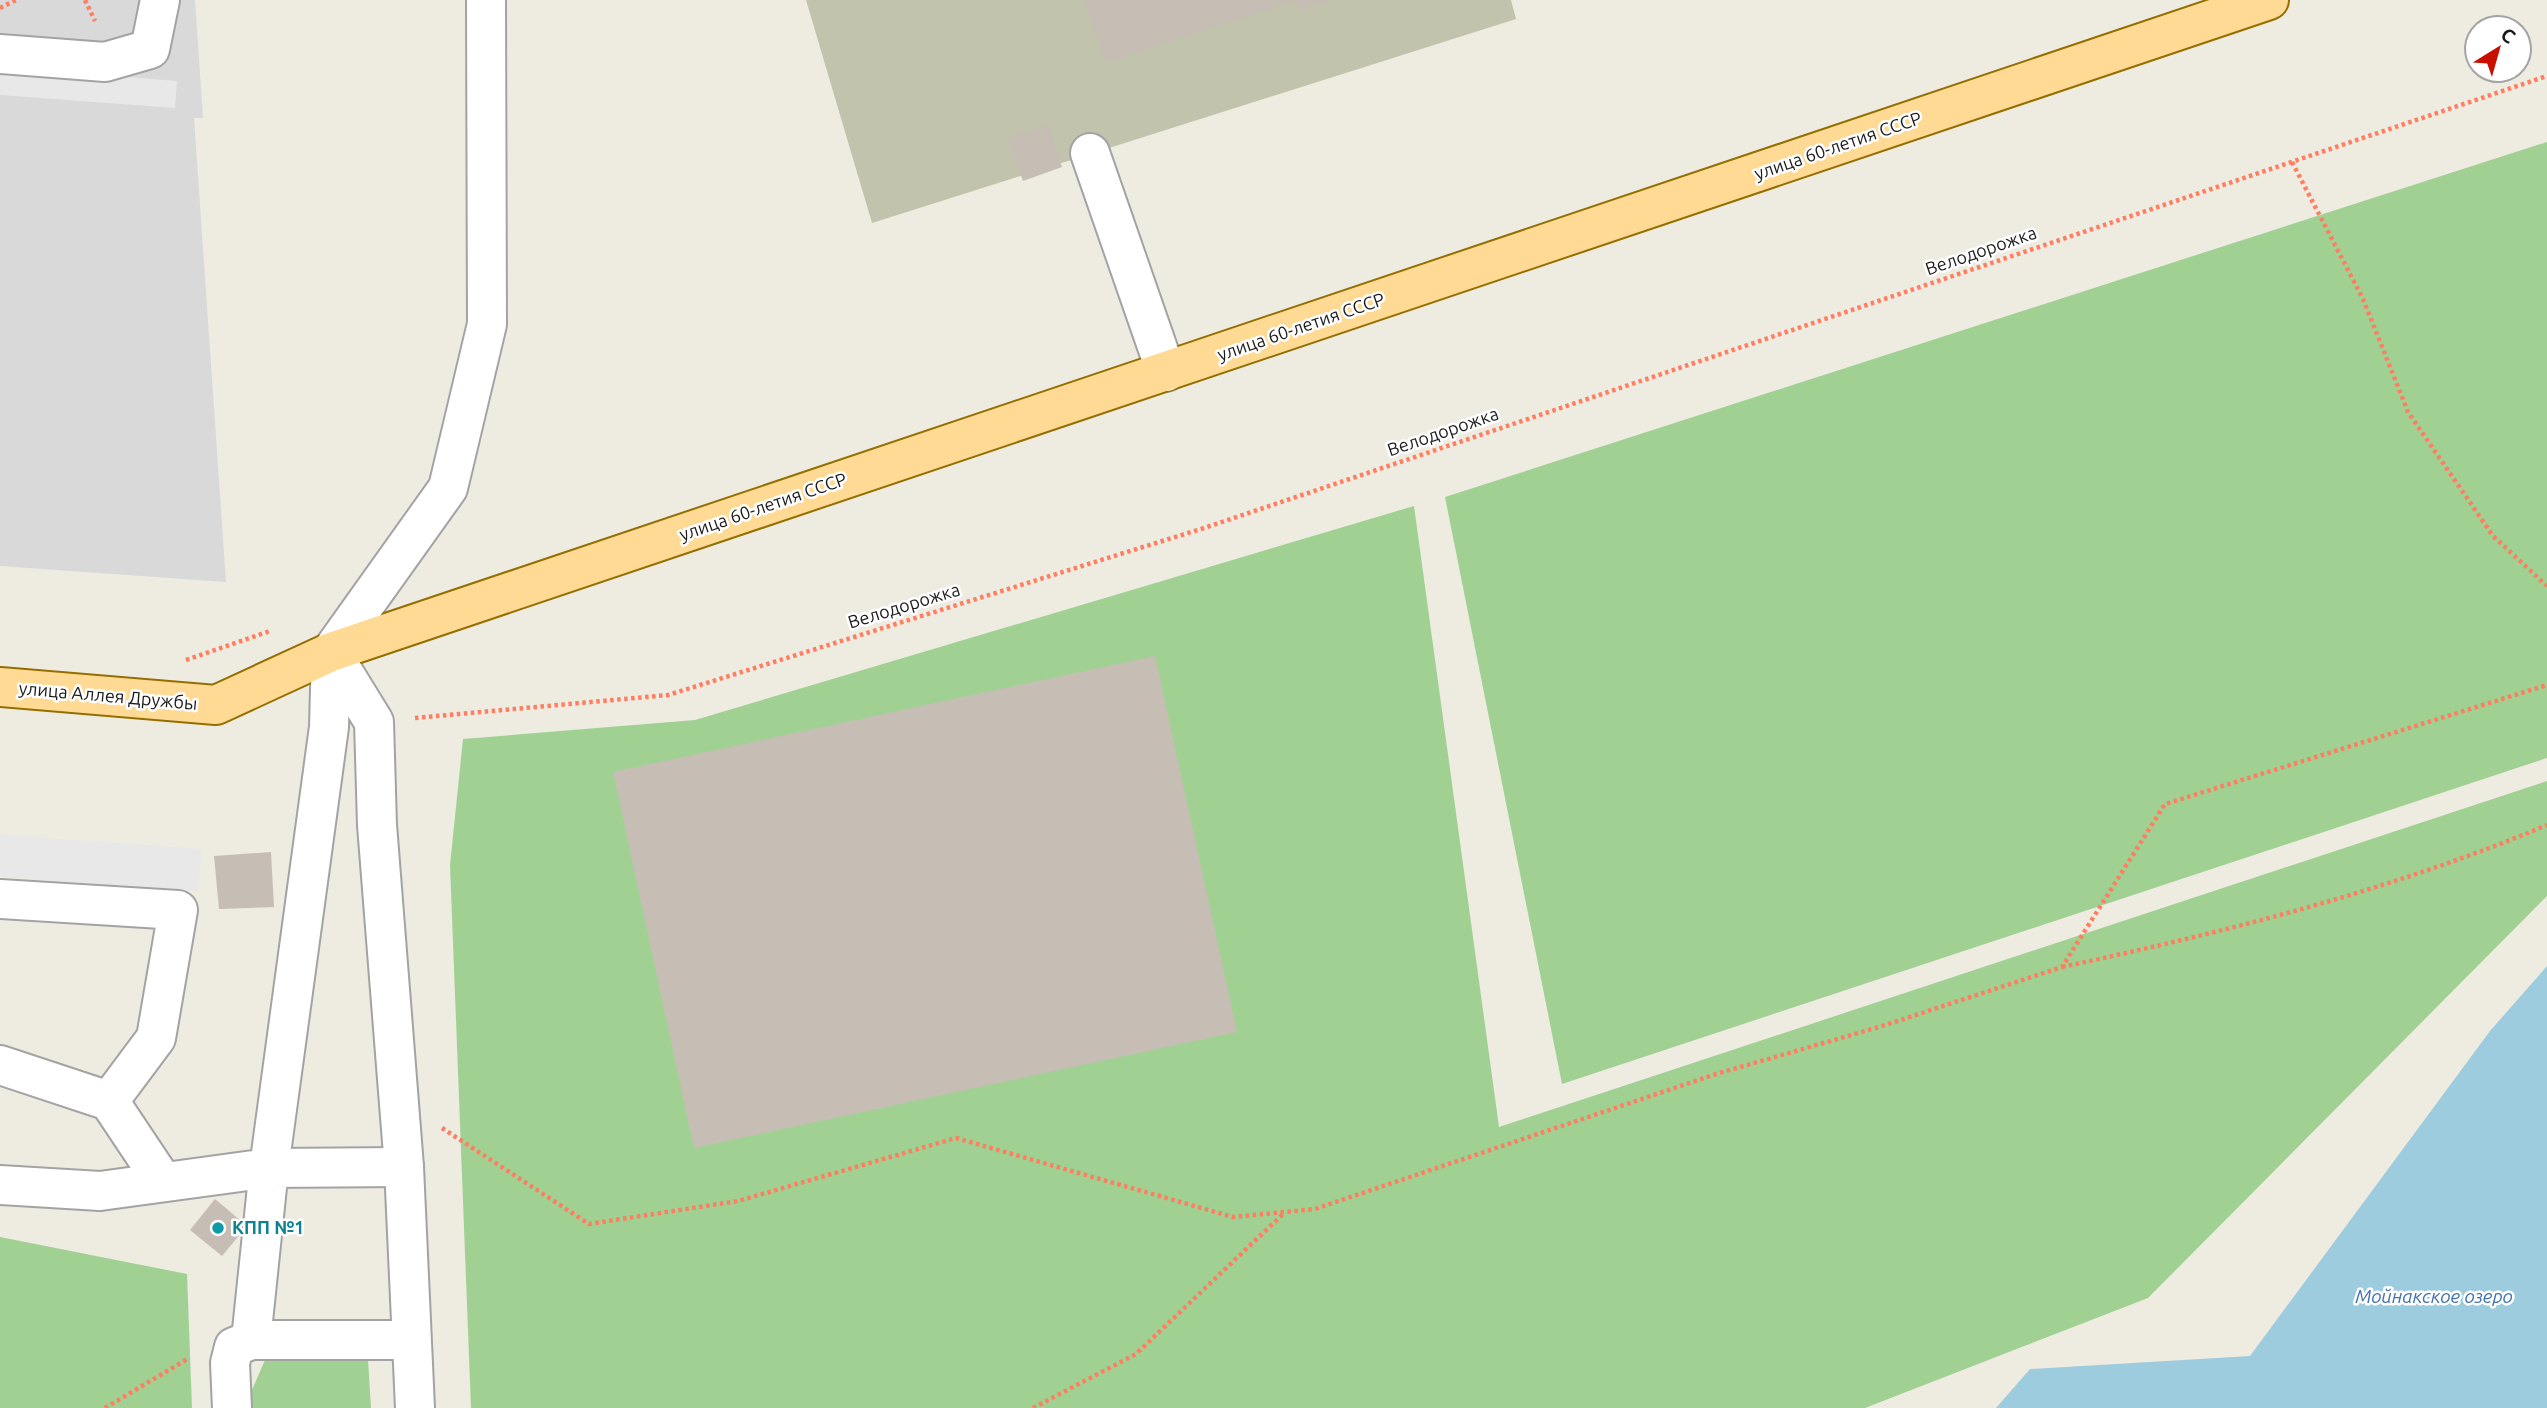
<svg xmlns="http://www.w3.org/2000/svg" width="2547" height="1408" font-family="Ubuntu,sans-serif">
<rect width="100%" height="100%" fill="#eeebe1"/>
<polygon fill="#dad9d9" points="0,0 195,0 203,118 194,118 226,582 0,566"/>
<polygon fill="#c2c3ac" points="806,0 1511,0 1516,19 872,223"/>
<g fill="#a0d193">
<polygon points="2547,142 2547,758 1562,1084 1445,497"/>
<polygon points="1414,506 1499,1127 2547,781 2547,896 2148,1298 1865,1408 471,1408 450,865 463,739 695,720"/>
<polygon points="0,1237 187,1274 192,1408 0,1408"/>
<polygon points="265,1360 368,1360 371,1408 244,1408"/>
</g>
<g fill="#e8e8e8">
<polygon points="0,67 177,81 175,108 0,95"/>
<polygon points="0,835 202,849 198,891 4,877 0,874"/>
</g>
<polygon fill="#9eccdf" points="2547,966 2547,1408 1996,1408 2030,1369 2250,1356 2490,1031"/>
<g fill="#c6beb4">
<polygon points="1084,0 1295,0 1296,1 1105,63"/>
<polygon points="1296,0 1327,0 1328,2 1299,11"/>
<polygon points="1048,124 1062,167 1023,181 1008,137"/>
<polygon points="1155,656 1237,1032 694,1148 613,772"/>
<polygon points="271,852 274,907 219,909 214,856"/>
<polygon points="215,1199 247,1226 222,1256 190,1230"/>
</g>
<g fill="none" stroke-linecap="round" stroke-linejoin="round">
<defs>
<g id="minor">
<polyline points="0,54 105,62 150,49 160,0"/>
<polyline points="1090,153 1166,372"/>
<polyline points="331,652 374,722 377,825 404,1167 415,1408"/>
<polyline points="0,899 178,910 156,1038 109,1101"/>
<polyline points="0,1065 109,1101 163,1182"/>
<polyline points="0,1185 100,1191 269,1168 329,727 331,652 448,488 487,324 486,0"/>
<polyline points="251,1340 410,1340"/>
<polyline points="232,1408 230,1363 234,1347 251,1340 269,1168 404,1167"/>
</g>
<polyline id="major" points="0,687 216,705 331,652 2269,0"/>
</defs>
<use href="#minor" stroke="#a3a3a3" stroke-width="42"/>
<use href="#major" stroke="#946f00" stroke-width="42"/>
<g stroke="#ff7e61" stroke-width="4.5" stroke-dasharray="3.5 3.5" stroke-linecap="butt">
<polyline points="85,0 95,21"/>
<polyline points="0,8 16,0"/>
<polyline points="2292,162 2363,299 2408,412 2493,536 2547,586"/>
<polyline points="186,660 270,631"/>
<polyline points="415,718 668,695 1204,528 2547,76"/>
<path d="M 2062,967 C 2226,932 2392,890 2547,825"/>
<polyline points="442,1128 589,1224 738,1201 956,1138 1233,1217 1315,1209 1716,1074 1879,1027 2062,967 2165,804 2547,685"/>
<polyline points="105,1408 189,1358"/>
<polyline points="1033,1408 1136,1354 1284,1213"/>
</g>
<use href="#minor" stroke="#fff" stroke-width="38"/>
<use href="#major" stroke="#ffda95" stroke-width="38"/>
</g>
<circle fill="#0f9aa8" stroke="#fff" stroke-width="2.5" cx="218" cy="1228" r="7"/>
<g text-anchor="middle" stroke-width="5" stroke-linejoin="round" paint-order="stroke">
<g font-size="18" fill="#1c1c1c" stroke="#fff">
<text transform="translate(1838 146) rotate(-19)" y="6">улица 60-летия СССР</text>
<text transform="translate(1981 251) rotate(-19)" y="6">Велодорожка</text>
<text transform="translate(1301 327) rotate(-19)" y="6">улица 60-летия СССР</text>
<text transform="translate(1443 432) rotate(-19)" y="6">Велодорожка</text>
<text transform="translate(763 507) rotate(-19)" y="6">улица 60-летия СССР</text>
<text transform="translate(904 606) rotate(-17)" y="6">Велодорожка</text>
<text transform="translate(108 696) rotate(5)" y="6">улица Аллея Дружбы</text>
</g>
<g font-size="18" font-weight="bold" fill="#0d838f" stroke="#fff" text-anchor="start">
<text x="232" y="1234">КПП №1</text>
</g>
<g font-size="19" font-style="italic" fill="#4372b1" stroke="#fff">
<text x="2434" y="1303">Мойнакское озеро</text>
</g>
</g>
<g transform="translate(2498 49) rotate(37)"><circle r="33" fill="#ffffff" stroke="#a4a4a4" stroke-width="2"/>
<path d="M0-5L12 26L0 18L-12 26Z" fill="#c80f00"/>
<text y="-10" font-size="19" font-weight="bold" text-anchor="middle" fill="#1c1c1c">С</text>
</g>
</svg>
